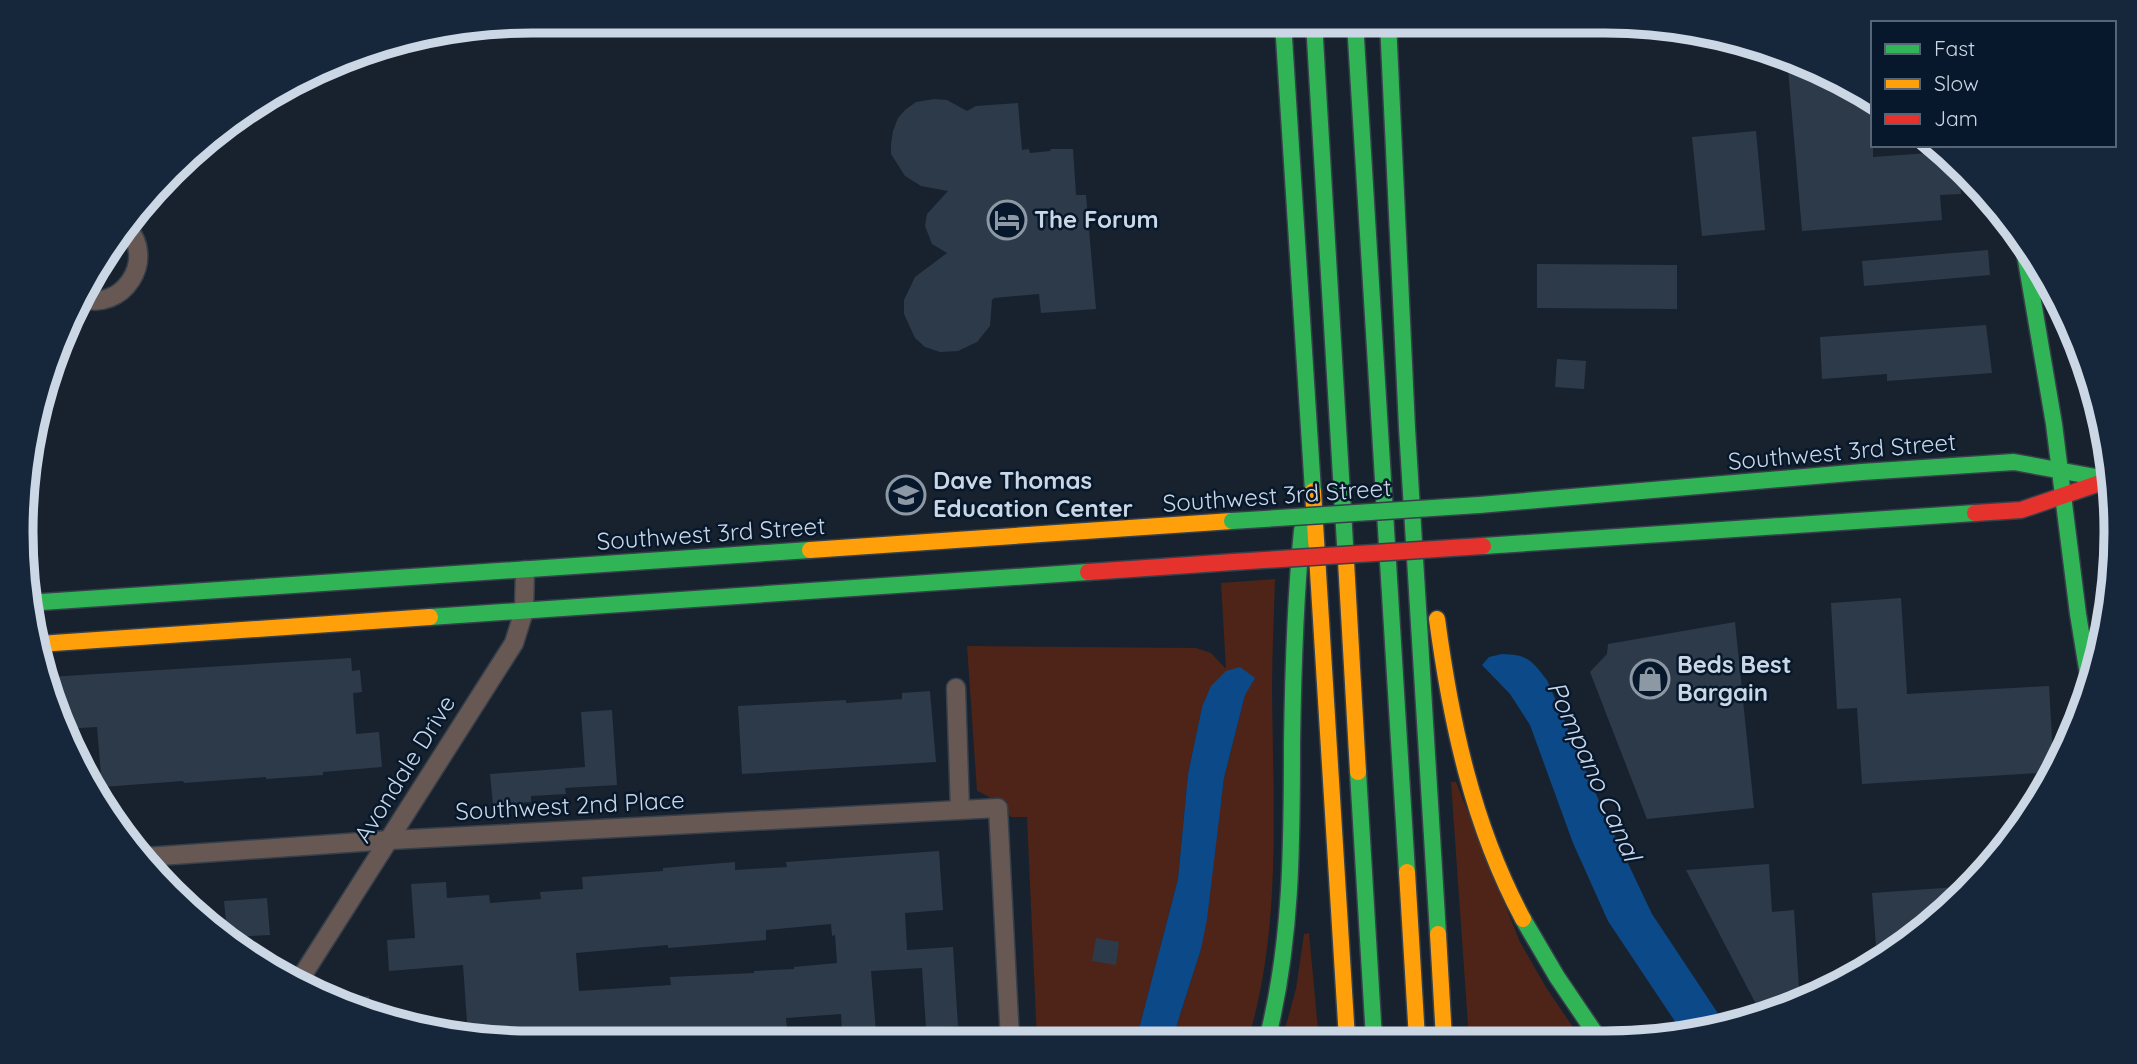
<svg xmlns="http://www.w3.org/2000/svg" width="2137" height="1064" font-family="Quicksand,sans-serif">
<rect width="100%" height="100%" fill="#18222e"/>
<g fill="#4d2417">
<path d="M 1275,579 C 1274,616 1272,654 1272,691 C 1273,807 1282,927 1248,1040 L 1172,1040 L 1201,949 L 1224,778 L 1245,695 L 1202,707 L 1188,774 L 1178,879 L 1140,1025 L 1134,1040 L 1037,1040 L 1027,817 L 1011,817 C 1001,804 991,797 977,791 L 967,646 L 1196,648 L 1211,653 L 1226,669 L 1221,583 Z"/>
<polygon points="1451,782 1456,782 1520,942 1547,989 1581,1039 1469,1039"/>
<polygon points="1309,933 1319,1040 1282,1040 1296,989 1304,934"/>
</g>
<g fill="#0c4989">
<path d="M 1502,654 C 1529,655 1531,660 1547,680 L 1605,815 L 1652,914 L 1725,1024 L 1684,1035 L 1608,921 L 1573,843 L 1530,725 L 1510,694 L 1482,665 L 1489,657 Z"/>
<polygon points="1240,667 1255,678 1245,695 1224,778 1207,919 1201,949 1172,1040 1134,1040 1140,1025 1178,879 1188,774 1202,707 1211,686 1226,671"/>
</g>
<g fill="#2d3a4a" fill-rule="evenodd">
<polygon points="1815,68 1831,74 1873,100 1873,157 1943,152 1959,166 1961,194 1940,195 1942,220 1802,231 1788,69"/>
<polygon points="934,99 947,100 967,111 976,106 1018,103 1022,150 1029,149 1030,153 1050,151 1051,149 1073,149 1076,195 1086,195 1096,309 1041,313 1039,294 994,298 992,300 990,326 977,342 958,351 940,352 925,347 915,338 904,314 904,300 915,277 947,253 932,244 925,226 927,214 948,191 921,186 905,176 891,154 891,144 893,131 898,118 905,110 916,102"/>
<polygon points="1756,131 1765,230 1702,236 1692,137"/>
<polygon points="1988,250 1990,275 1864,286 1862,261"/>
<polygon points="1537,264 1677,265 1677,309 1537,308"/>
<polygon points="1986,325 1992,373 1887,381 1887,374 1822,379 1820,337"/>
<polygon points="1557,359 1586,361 1584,389 1555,387"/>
<polygon points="1901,598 1907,694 2049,686 2054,772 1862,784 1857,708 1837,709 1831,603"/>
<polygon points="1735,622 1754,808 1647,819 1590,672 1607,654 1608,644"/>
<polygon points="351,658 352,671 360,670 362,692 353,693 356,734 379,732 382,767 323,772 323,775 266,779 266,777 184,783 183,781 102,787 97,727 65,729 49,677"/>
<polygon points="930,691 936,762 742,774 738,706 846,700 846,703 902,699 902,693"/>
<polygon points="612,710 617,785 565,788 566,794 531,796 531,802 493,805 490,774 585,767 581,712"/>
<path d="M 939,851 L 943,910 L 905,913 L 907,950 L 953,947 L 958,1026 L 926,1028 L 922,968 L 871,971 L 876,1032 L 842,1034 L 841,1014 L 786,1018 L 787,1031 L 706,1036 L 665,1041 L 556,1042 L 555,1033 L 497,1036 L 497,1042 L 468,1037 L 463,965 L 389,971 L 387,940 L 415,938 L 411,884 L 446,882 L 447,898 L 489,895 L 490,903 L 541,899 L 540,892 L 583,889 L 582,877 L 663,871 L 663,868 L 735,862 L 735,870 L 787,867 L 786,862 ZM 831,924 L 832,936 L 835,935 L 837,963 L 794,967 L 794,969 L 754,971 L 754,973 L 670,977 L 671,985 L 579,991 L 576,953 L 668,945 L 668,948 L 766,940 L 766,930 Z"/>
<polygon points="1769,864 1772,912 1794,910 1800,1004 1758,1008 1686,870"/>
<polygon points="1971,886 1916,938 1877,960 1872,893"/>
<polygon points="267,898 270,935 232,937 227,933 224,901"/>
<polygon points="1096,938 1119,942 1116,965 1092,961"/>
<polygon points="369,996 370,1015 329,999"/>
</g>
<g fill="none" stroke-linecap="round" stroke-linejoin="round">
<defs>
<g id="street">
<path d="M 81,298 C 122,313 158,259 126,227"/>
<polyline points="956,688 960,810"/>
<polyline points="145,857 390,840 998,808 1010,1040"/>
<polyline points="297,984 514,643 524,611 525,570"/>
</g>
<g id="fast">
<polyline points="1283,22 1313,491"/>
<polyline points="1314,22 1346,561"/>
<polyline points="1355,22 1407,872"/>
<polyline points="1388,22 1407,428 1438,934"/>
<polyline points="2023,243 2054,424 2078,614 2090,687"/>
<polyline points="2104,433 2113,507"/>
<polyline points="1479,505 1862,472 2014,462 2112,480"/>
<polyline points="1483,546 1975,513"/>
<polyline points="27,603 810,550"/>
<polyline points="430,617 1088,572"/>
<polyline points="1358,772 1374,1039"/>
<polyline points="1523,919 1557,977 1599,1039"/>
<path d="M 1267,1040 C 1292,942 1292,843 1292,743 C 1293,672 1295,601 1302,530"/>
</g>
<g id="slow">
<polyline points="1313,491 1347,1039"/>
<polyline points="810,550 1232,521"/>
<polyline points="1346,561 1358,772"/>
<path d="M 1437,619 C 1451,723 1473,826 1523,919"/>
<polyline points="39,644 430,617"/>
<polyline points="1407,872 1417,1039"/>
<polyline points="1438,934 1444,1039"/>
</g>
<g id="jam">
<polyline points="1975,513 2021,510 2109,480"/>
<polyline points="1088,572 1233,562"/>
</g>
</defs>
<use href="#street" stroke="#363f4a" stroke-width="21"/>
<use href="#fast" stroke="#363f4a" stroke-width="19"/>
<use href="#slow" stroke="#363f4a" stroke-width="19"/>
<use href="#jam" stroke="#363f4a" stroke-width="19"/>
<use href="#street" stroke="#675853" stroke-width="18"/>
<use href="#fast" stroke="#30b455" stroke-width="16"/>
<use href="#slow" stroke="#ff9f0a" stroke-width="16"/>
<use href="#jam" stroke="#e5322d" stroke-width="16"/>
<defs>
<polyline id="fast-bridge" points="1232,521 1479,505"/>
<polyline id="jam-bridge" points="1233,562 1483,546"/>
</defs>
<use href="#fast-bridge" stroke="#363f4a" stroke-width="19" stroke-linecap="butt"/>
<use href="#jam-bridge" stroke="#363f4a" stroke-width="19" stroke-linecap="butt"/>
<use href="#fast-bridge" stroke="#30b455" stroke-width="16"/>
<use href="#jam-bridge" stroke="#e5322d" stroke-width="16"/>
</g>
<defs>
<symbol id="hotel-ring" viewBox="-11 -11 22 22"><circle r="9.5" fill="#07182c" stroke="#8d98a5" stroke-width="1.5"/><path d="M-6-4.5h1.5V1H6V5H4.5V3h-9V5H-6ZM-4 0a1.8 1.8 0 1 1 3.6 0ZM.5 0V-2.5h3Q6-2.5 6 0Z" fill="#8d98a5"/></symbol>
<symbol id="school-ring" viewBox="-11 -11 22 22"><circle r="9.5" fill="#07182c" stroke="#8d98a5" stroke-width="1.5"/><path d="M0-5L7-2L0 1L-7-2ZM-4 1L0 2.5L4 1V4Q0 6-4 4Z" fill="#8d98a5"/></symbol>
<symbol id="shop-ring" viewBox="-11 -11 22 22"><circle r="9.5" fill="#07182c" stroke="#8d98a5" stroke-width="1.5"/><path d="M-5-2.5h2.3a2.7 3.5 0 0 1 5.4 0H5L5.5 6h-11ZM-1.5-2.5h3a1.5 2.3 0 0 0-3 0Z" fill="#8d98a5"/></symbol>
</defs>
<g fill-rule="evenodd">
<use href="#hotel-ring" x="985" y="198" width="44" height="44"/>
<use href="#school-ring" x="884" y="473" width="44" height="44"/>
<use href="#shop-ring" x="1628" y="657" width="44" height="44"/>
</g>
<g text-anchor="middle" stroke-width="5" stroke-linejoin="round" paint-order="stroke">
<g font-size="24" font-weight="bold" fill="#ccd7e5" stroke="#07182c" text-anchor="start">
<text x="1034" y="228">The Forum</text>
<text x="933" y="489">Dave Thomas<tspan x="933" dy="28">Education Center</tspan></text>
<text x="1677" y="673">Beds Best<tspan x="1677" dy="28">Bargain</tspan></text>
</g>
<g font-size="24" fill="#ccd7e5" stroke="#07182c">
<text transform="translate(1842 452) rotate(-5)" y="8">Southwest 3rd Street</text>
<text transform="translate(1277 496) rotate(-4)" y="8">Southwest 3rd Street</text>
<text transform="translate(711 534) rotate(-4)" y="8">Southwest 3rd Street</text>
<text transform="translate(405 769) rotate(-58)" y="8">Avondale Drive</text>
<text transform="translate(570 806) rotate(-3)" y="8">Southwest 2nd Place</text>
</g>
<g font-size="26" font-style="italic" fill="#c9d8ec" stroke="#07182c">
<text transform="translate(1594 771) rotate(66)" y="9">Pompano Canal</text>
</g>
</g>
<path d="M0 0H2137V1064H0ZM532 33H1605A499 499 0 0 1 2104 532V532A499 499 0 0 1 1605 1031H532A499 499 0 0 1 33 532V532A499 499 0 0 1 532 33Z" fill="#17273b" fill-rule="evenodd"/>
<path fill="none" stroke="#ccd7e5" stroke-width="9" d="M532 33H1605A499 499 0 0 1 2104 532V532A499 499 0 0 1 1605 1031H532A499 499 0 0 1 33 532V532A499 499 0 0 1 532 33Z"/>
<rect x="1871" y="21" width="245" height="126" fill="#07182c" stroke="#566476" stroke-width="2"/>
<rect x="1885" y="44" width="35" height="10" fill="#30b455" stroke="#566476" stroke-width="2"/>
<text x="1934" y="56" font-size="21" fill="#ccd7e5">Fast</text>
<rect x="1885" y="79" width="35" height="10" fill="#ff9f0a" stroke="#566476" stroke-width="2"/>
<text x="1934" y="91" font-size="21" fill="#ccd7e5">Slow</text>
<rect x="1885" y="114" width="35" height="10" fill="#e5322d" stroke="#566476" stroke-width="2"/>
<text x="1934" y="126" font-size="21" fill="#ccd7e5">Jam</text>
</svg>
